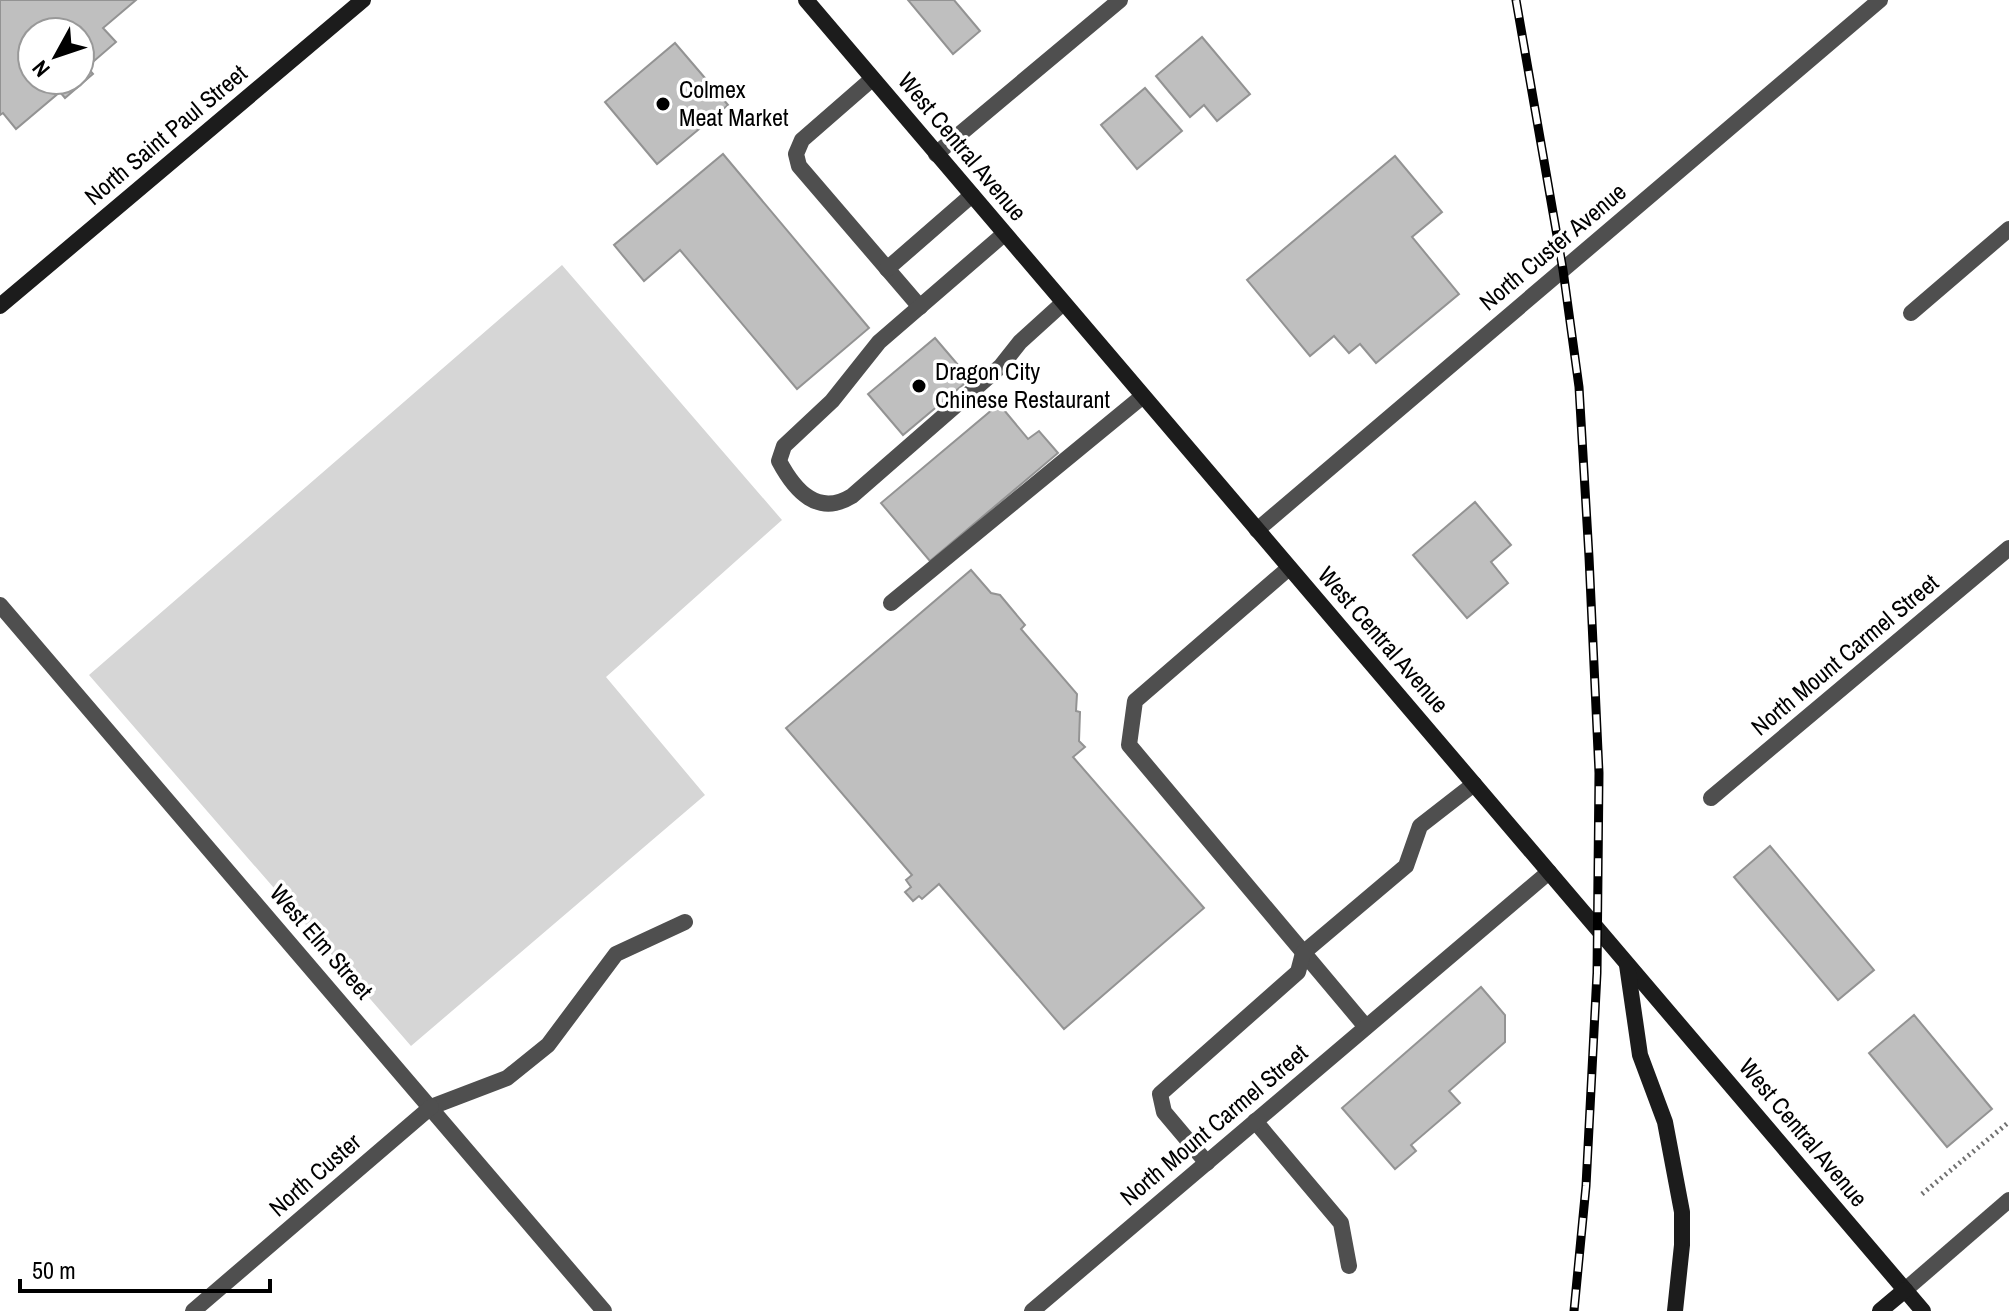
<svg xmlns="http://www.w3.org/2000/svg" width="2009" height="1311" font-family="'Archivo Narrow',sans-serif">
<rect width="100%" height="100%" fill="#fff"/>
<polygon fill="#d6d6d6" points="562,265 782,520 606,677 705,795 411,1046 89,675"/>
<g fill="#bfbfbf" stroke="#939393" stroke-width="2" fill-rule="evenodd">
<path d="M 0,0 L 136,0 L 103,28 L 116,42 L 87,67 L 93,74 L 65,98 L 60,92 L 16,129 L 3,113 L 0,115 ZM 32,32 L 80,32 L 80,80 L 32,80 Z"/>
<polygon points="908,0 954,0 980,31 953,54"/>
<polygon points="1202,37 1250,94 1217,121 1204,105 1190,117 1156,76"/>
<polygon points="675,43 728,105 657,164 605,102"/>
<polygon points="1145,88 1182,131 1137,169 1101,125"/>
<polygon points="723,154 869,328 797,389 680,250 644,281 614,245"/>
<polygon points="1395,156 1442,212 1412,237 1459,294 1376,363 1360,344 1349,353 1334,336 1310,356 1247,280"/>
<polygon points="935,338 970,379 903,435 868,394"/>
<polygon points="999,404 1028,439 1039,431 1058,453 930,561 881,503"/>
<polygon points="1475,502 1511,545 1491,562 1508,583 1467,618 1413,555"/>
<polygon points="971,570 991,593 1000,595 1025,625 1021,629 1077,694 1076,711 1080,712 1079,741 1085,747 1073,757 1204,908 1064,1029 939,884 922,899 919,896 913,901 905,892 911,887 906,880 912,875 786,728"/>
<polygon points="1770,846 1874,970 1838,1000 1734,877"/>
<polygon points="1481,987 1505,1015 1505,1042 1449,1091 1460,1103 1411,1145 1416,1151 1395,1169 1342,1108"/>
<polygon points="1914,1015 1992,1109 1947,1147 1869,1053"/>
</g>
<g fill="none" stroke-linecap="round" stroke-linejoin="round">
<polyline stroke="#717171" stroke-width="5" stroke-dasharray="2 4" stroke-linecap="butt" points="1922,1194 2009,1122"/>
<g stroke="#4f4f4f" stroke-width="16">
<polyline points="872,79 802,140 796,154 799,166 920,307"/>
<path d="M 1004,234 L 879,342 L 832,401 L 784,446 L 779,461 C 795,491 818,517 852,496 L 1001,366 L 1020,342 L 1063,303"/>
<polyline points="887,269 972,195"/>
<polyline points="1911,313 2009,229"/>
<polyline points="1289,568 1135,701 1129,745 1366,1027"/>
<polyline points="891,603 1143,396"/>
<polyline points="431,1107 507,1078 548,1045 616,954 685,922"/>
<polyline points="1207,1163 1164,1112 1160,1094 1298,972 1303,953 1406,866 1420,826 1474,784"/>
</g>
<g stroke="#4f4f4f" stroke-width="16">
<polyline points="936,154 1120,0"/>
<polyline points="1257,530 1880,0"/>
<polyline points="0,605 604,1311"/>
<polyline points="1711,798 2009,548"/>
<polyline points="1255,1121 1341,1223 1349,1266"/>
<polyline points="1905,1290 2009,1200"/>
<polyline points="193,1311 431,1107"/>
<polyline points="1032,1311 1549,872"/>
</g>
<g stroke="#1c1c1c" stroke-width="16">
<polyline points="806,0 1923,1311"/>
<polyline points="0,306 363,0"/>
<polyline points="1627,965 1640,1055 1665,1122 1682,1212 1682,1245 1675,1311"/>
<polyline points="1880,1311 1905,1290"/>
</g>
<defs>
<polyline id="rail" points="1516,0 1563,270 1579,387 1589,557 1599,773 1597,973 1586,1186 1574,1311"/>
</defs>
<use href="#rail" stroke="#000" stroke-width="9"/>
<use href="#rail" stroke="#fff" stroke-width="6" stroke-dasharray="18" stroke-linecap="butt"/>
</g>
<g fill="#000" stroke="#fff" stroke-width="3">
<circle cx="663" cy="104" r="8"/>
<circle cx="919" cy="386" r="8"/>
</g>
<g text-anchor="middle" stroke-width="7" stroke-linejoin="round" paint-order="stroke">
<g font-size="24" fill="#000" stroke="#fff" text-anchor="start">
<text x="679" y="98">Colmex<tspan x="679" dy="28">Meat Market</tspan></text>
<text x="935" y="380">Dragon City<tspan x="935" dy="28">Chinese Restaurant</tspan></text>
</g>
<g font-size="24" fill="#000" stroke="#fff">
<text transform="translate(166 135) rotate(-40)" y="8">North Saint Paul Street</text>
<text transform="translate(962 147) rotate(50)" y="8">West Central Avenue</text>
<text transform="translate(1553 247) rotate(-40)" y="8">North Custer Avenue</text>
<text transform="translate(1383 640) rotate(49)" y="8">West Central Avenue</text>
<text transform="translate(1845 655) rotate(-40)" y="8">North Mount Carmel Street</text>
<text transform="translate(321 942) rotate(49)" y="8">West Elm Street</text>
<text transform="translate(1214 1125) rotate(-40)" y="8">North Mount Carmel Street</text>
<text transform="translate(1803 1133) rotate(50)" y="8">West Central Avenue</text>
<text transform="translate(315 1175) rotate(-41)" y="8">North Custer</text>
</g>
</g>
<g transform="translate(56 56) rotate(230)"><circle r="38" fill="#ffffff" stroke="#999999" stroke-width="2"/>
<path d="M0-6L14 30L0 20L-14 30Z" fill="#000000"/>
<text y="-12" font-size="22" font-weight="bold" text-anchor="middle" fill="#000000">N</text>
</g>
<path d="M20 1279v12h250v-12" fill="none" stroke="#000000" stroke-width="4"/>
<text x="32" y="1279" font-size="24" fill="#000000" stroke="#ffffff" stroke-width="6" paint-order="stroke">50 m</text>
</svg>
